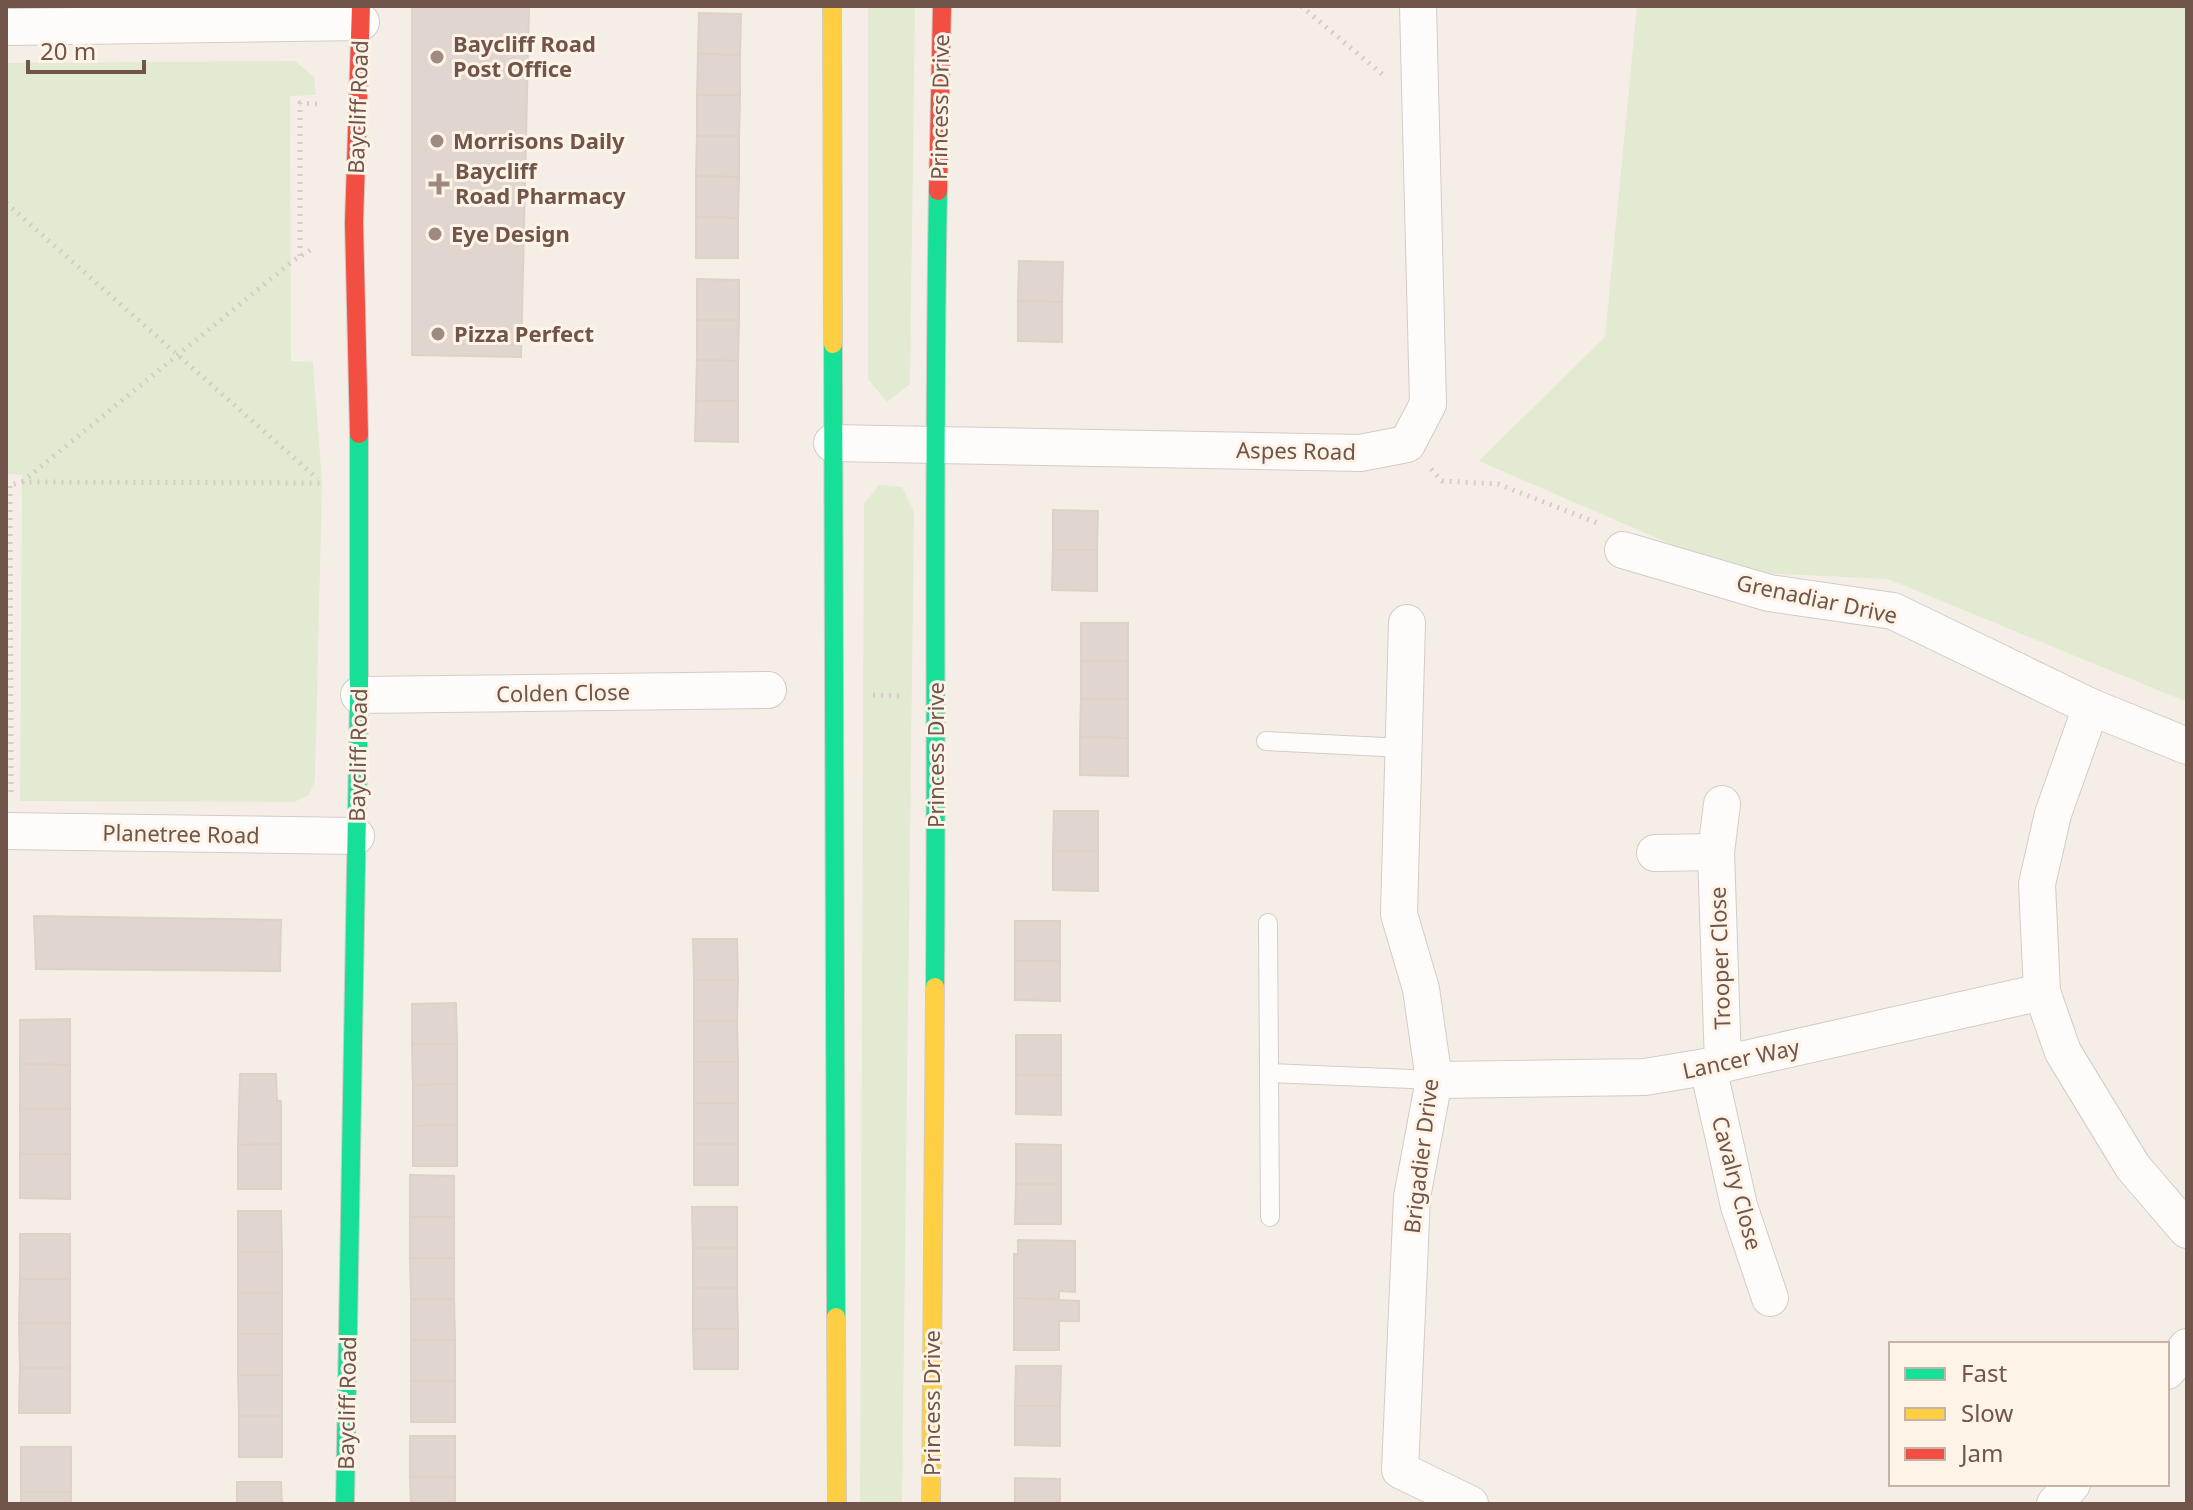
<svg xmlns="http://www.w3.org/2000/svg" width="2193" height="1510" font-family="'Noto Sans',sans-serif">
<rect width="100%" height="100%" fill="#f5eee7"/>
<g fill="#e3ead2">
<polygon points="868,6 915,6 910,384 887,402 868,379"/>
<polygon points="1637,6 2187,6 2187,702 1888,579 1735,572 1479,461 1605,337"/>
<polygon points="295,61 314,77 316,95 290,96 291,361 313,362 322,483 315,781 309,795 294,802 20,801 22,475 6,474 6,63"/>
<polygon points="879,485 902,487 914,512 902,1504 860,1504 864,504"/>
</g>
<g fill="#e1d6cf" stroke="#ddd1ca" stroke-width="2">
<polygon points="412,6 529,6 521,357 412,355"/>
<polygon points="699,13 741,14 740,55 698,54"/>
<polygon points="698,54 740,55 740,95 697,95"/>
<polygon points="697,95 740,95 739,136 697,136"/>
<polygon points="697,136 739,136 739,177 696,176"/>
<polygon points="696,176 739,177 738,218 696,217"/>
<polygon points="696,217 738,218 738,258 696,258"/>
<polygon points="1019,261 1063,262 1062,302 1018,301"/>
<polygon points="697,279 739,280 739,320 697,320"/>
<polygon points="1018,301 1062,302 1062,342 1018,341"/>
<polygon points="697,320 739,320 738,361 697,360"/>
<polygon points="697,360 738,361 738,401 696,401"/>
<polygon points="696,401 738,401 738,442 695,441"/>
<polygon points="1053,510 1098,511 1097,550 1053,550"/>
<polygon points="1053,550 1097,550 1097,591 1052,590"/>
<rect x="1081" y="623" width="47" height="38"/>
<rect x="1081" y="661" width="47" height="38"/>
<polygon points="1081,699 1128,699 1128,738 1080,737"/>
<polygon points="1080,737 1128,738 1128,776 1080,775"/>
<polygon points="1054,811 1098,811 1098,851 1053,851"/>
<polygon points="1053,851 1098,851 1098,891 1053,890"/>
<polygon points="34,916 281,920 280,971 36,969"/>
<rect x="1015" y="921" width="45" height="40"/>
<polygon points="693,939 737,939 738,980 694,980"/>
<polygon points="1015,961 1060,961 1060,1001 1015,1000"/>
<polygon points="694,980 738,980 737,1021 694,1021"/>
<polygon points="456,1003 457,1044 412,1044 412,1004"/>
<polygon points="70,1019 70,1065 20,1064 20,1020"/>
<polygon points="694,1021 737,1021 738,1062 694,1062"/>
<rect x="1016" y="1035" width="45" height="40"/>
<polygon points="412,1044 457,1044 457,1084 413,1085"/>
<rect x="694" y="1062" width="44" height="41"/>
<polygon points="20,1064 70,1065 70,1109 20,1109"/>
<polygon points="240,1074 276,1074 277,1101 281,1101 281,1144 238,1145"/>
<polygon points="1016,1075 1061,1075 1061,1115 1016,1114"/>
<polygon points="457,1084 457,1125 413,1126 413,1085"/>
<rect x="694" y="1103" width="44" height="41"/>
<rect x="20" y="1109" width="50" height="45"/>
<polygon points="457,1125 457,1166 413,1166 413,1126"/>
<polygon points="281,1144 281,1189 238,1189 238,1145"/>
<rect x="694" y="1144" width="44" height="41"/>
<polygon points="1016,1144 1061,1145 1061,1184 1016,1184"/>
<polygon points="20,1154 70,1154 70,1199 20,1198"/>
<polygon points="410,1175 454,1176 454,1217 410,1217"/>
<polygon points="1016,1184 1061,1184 1061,1224 1015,1224"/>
<polygon points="692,1207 737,1207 737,1248 693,1248"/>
<polygon points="238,1211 281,1211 282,1252 238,1252"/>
<rect x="410" y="1217" width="44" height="41"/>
<rect x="20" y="1234" width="50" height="45"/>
<polygon points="1018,1240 1075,1241 1075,1292 1059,1291 1059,1299 1014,1298 1014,1254 1018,1254"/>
<rect x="693" y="1248" width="44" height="40"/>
<rect x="238" y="1252" width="44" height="41"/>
<polygon points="410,1258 454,1258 454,1299 411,1299"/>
<polygon points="20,1279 70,1279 70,1323 19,1323"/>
<polygon points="693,1288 737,1288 738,1329 693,1329"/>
<rect x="238" y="1293" width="44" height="41"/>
<polygon points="1014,1298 1079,1301 1079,1321 1059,1321 1059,1350 1014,1350"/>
<polygon points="411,1299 454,1299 455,1340 411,1340"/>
<polygon points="19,1323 70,1323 70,1368 20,1368"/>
<polygon points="693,1329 738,1329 738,1369 694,1369"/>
<rect x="238" y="1334" width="44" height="41"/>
<rect x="411" y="1340" width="44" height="41"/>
<polygon points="1016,1366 1061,1366 1060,1406 1015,1406"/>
<polygon points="20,1368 70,1368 70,1413 19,1413"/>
<polygon points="238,1375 282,1375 282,1416 239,1416"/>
<rect x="411" y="1381" width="44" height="41"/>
<polygon points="1015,1406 1060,1406 1060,1446 1015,1445"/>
<rect x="239" y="1416" width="43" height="41"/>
<rect x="410" y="1436" width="45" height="41"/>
<rect x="21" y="1447" width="50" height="45"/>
<polygon points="410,1477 455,1477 455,1504 411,1504"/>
<polygon points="1015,1478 1060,1479 1060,1504 1015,1504"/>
<polygon points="237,1482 281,1482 282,1504 237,1504"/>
<rect x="21" y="1492" width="50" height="12"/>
</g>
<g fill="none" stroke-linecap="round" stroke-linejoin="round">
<defs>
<g id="lane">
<polyline points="1266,741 1403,748"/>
<polyline points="1268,923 1270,1217"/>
<polyline points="1269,1073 1434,1080"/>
</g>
<g id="street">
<polyline points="6,27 361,22"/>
<polyline points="832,443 1360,453 1407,444 1428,404 1418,6"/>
<polyline points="1623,550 1769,593 1893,611 2091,707 2187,746"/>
<polyline points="1407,623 1399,914 1421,989 1434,1080 1412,1197 1400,1470 1470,1504"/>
<polyline points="359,695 768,690"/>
<polyline points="2091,707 2053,814 2037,884 2042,992 2063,1052 2133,1167 2187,1230"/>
<polyline points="1722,804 1716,852 1723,1064"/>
<polyline points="6,831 356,836"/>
<polyline points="1655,853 1716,852"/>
<polyline points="1708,1067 1739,1206 1770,1298"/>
<polyline points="1434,1080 1645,1077 1723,1064 2042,992"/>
<polyline points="2167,1371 2187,1347"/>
<polyline points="2055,1504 2072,1484"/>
</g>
<g id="fast">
<polyline points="833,344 836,1317"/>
<path d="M 935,987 C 937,722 933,457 938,191"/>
<polyline points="345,1504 359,695 359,434"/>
</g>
<g id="slow">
<polyline points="832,6 833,344"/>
<polyline points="836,1317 837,1504"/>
<polyline points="931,1504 935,987"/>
</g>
<g id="jam">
<polyline points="938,191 942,6"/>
<polyline points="359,434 354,223 361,6"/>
</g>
</defs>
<use href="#lane" stroke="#d4cbc6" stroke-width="20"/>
<use href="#street" stroke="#d4cbc6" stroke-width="38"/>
<use href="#fast" stroke="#d4cac4" stroke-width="20"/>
<use href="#slow" stroke="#d4cac4" stroke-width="20"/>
<use href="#jam" stroke="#d4cac4" stroke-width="20"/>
<g stroke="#d6cdc9" stroke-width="5" stroke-dasharray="2 6" stroke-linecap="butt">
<polyline points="1301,6 1383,75"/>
<polyline points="6,203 318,479"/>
<polyline points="300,256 300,103 317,104"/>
<polyline points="1431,469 1442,481 1498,484 1600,524"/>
<polyline points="22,482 294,260 312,249"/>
<polyline points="6,486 22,482 321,483"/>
<polyline points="10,486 11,794"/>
<polyline points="873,695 899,696"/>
</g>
<use href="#lane" stroke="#fefcfb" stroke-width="18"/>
<use href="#street" stroke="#fefcfb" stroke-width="36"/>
<use href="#fast" stroke="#16e098" stroke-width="18"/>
<use href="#slow" stroke="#ffcf43" stroke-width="18"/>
<use href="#jam" stroke="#f24e42" stroke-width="18"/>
</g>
<g fill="#9f8a81" stroke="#fef3e7" stroke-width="3">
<circle cx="437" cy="57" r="8"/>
<circle cx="437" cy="141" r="8"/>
<path d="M435 172h8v8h8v8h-8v8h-8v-8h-8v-8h8z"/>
<circle cx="435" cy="234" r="8"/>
<circle cx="438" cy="334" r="8"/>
</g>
<g text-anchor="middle" stroke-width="6" stroke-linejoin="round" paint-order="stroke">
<g font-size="22" font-weight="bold" fill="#71544a" stroke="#fef3e7" text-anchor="start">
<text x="453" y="52">Baycliff Road<tspan x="453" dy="25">Post Office</tspan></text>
<text x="453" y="149">Morrisons Daily</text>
<text x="455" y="179">Baycliff<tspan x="455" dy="25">Road Pharmacy</tspan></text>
<text x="451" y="242">Eye Design</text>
<text x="454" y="342">Pizza Perfect</text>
</g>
<g font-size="22" fill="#71544a" stroke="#fef3e7">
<text transform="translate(358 107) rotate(-88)" y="8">Baycliff Road</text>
<text transform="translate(940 107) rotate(-89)" y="8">Princess Drive</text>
<text transform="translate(1296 451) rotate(1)" y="8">Aspes Road</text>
<text transform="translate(1817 599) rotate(12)" y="8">Grenadiar Drive</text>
<text transform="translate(563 693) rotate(-1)" y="8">Colden Close</text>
<text transform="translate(358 755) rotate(-89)" y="8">Baycliff Road</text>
<text transform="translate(936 755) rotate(-90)" y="8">Princess Drive</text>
<text transform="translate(181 834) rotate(1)" y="8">Planetree Road</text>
<text transform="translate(1720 958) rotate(-92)" y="8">Trooper Close</text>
<text transform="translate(1741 1059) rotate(-12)" y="8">Lancer Way</text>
<text transform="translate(1421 1156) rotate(-83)" y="8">Brigadier Drive</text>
<text transform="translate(1737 1183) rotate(75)" y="8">Cavalry Close</text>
<text transform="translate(347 1403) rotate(-89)" y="8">Baycliff Road</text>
<text transform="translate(932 1403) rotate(-90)" y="8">Princess Drive</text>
</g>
</g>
<rect width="2193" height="1510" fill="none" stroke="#71544a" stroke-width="16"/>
<rect x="1889" y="1342" width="280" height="144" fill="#fef3e7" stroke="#c6b3a8" stroke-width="2"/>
<rect x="1905" y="1368" width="40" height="12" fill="#16e098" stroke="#c6b3a8" stroke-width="2"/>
<text x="1961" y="1382" font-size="24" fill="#71544a">Fast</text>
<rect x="1905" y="1408" width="40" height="12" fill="#ffcf43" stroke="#c6b3a8" stroke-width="2"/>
<text x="1961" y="1422" font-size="24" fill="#71544a">Slow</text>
<rect x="1905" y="1448" width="40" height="12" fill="#f24e42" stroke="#c6b3a8" stroke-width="2"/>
<text x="1961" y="1462" font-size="24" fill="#71544a">Jam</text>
<path d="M28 60v12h116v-12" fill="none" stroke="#71544a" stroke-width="4"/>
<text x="40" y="60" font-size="24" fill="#71544a" stroke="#fef3e7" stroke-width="6" paint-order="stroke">20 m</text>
</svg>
